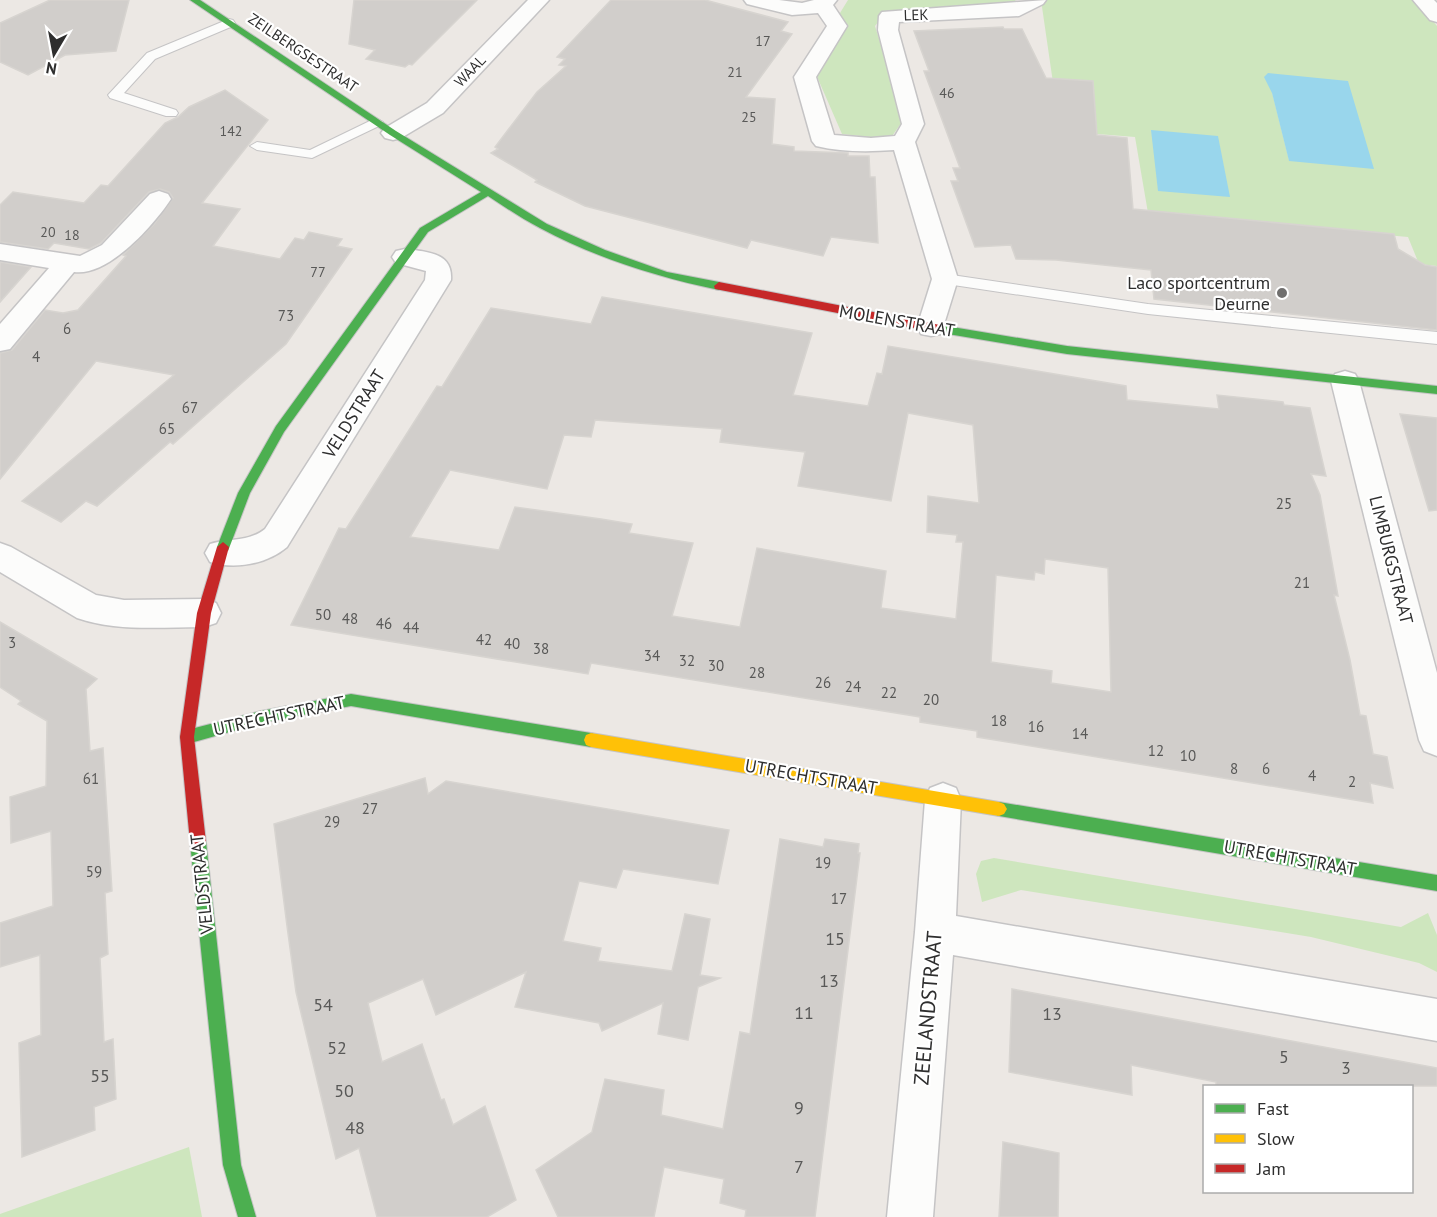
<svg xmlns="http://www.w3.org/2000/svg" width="1437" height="1217" font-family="'PT Sans',sans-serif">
<rect width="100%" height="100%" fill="#ece8e4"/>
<g fill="#cee6be" fill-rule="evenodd">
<polygon points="848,0 1016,0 1006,8 885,13 875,26 904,119 890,139 842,134 815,72 842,30 840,13"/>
<path d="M 1041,0 L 1415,0 L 1437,26 L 1437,266 L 1419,264 L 1408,237 L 1148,213 L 1135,137 L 1060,131 ZM 1272,92 L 1373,168 L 1289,160 Z"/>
<polygon points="994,858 1401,927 1428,913 1437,935 1437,972 1419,963 1311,937 1021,890 982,902 976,874 981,861"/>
<polygon points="189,1147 202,1217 0,1217 0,1214"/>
</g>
<g fill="#99d6ec">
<polygon points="1268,73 1348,81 1374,169 1289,161 1272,93 1264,77"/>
<polygon points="1151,130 1218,136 1230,197 1158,191"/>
</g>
<g fill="#d1cecb" stroke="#d7d4d0" stroke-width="1.5" fill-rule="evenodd">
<polygon points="50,0 129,0 116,51 65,55 28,75 0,62 0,23"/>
<polygon points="354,0 477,0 412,65 409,64 405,67 366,59 375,50 349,44"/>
<polygon points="611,0 705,0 788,22 781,31 792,34 746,97 775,99 772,144 794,147 794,151 848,153 848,156 869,156 870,177 875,177 878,243 831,237 823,256 751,240 747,248 585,206 535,182 537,180 491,153 498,149 495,147 537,92 566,66 559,65 565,59 557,57"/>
<polygon points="1003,27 1004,29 1022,29 1046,78 1093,81 1097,135 1127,138 1133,209 1394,234 1398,249 1425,265 1437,267 1437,330 1154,299 1151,270 1056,260 1016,259 1011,245 975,247 951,181 958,181 953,168 960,168 924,71 929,71 914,31"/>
<polygon points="225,90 268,120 202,203 240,209 213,246 280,259 295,238 304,240 309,232 342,239 337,246 352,249 286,344 173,444 170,442 97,506 86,501 61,522 22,501 174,375 96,361 0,479 0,353 12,350 45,310 63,313 78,310 126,256 123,255 155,223 173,198 169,192 160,189 149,192 101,243 89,249 54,243 48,249 0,242 0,205 13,192 84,203 101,185 108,186 165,123 178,117 189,107"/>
<polygon points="0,262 31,267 0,302"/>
<path d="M 602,297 L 812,333 L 793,395 L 868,406 L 877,373 L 882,374 L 888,346 L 1126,386 L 1127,400 L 1219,409 L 1217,395 L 1283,402 L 1284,405 L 1310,408 L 1326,476 L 1311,474 L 1320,495 L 1338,596 L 1334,595 L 1350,660 L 1360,715 L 1366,716 L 1373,754 L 1387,757 L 1393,788 L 1370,783 L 1373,803 L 977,737 L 977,731 L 920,722 L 920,717 L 798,697 L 591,663 L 588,674 L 291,625 L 339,528 L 346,529 L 437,386 L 442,387 L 491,308 L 591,324 ZM 908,413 L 973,425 L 979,503 L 928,496 L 927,532 L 957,535 L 956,542 L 963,542 L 956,619 L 881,608 L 886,571 L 757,548 L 740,627 L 672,616 L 693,543 L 629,533 L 632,524 L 601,519 L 515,507 L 499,550 L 410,537 L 450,470 L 547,489 L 564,435 L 591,437 L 595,420 L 722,429 L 720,442 L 805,452 L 798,486 L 891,501 ZM 1045,559 L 1108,568 L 1111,692 L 1051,683 L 1052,671 L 991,662 L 996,575 L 1034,580 L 1035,572 L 1044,574 Z"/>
<polygon points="1400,414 1437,418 1437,510 1429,511"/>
<polygon points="0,622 97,679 86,689 90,751 103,748 112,891 105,893 108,954 100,958 104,1042 113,1039 116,1099 94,1107 95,1130 22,1157 19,1043 41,1035 40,955 0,967 0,923 53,906 51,831 11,843 10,797 46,786 47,721 18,704 21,701 0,687"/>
<polygon points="425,778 428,794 446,781 729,830 718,884 623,869 616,888 579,881 563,941 601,948 598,961 672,971 685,914 710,919 700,975 720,978 698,987 688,1040 658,1034 663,1003 602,1031 599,1023 515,1007 526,972 436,1015 423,979 368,1003 382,1062 422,1044 441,1100 444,1099 453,1125 485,1106 516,1200 487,1217 377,1217 359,1148 336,1159 296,992 287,926 274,824"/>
<polygon points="780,839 823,847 825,839 859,844 858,853 860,853 815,1217 745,1217 746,1210 720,1203 724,1179 664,1167 654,1217 558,1217 536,1170 592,1132 605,1079 664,1090 661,1115 723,1129 740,1032 750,1034"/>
<polygon points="1012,989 1437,1068 1437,1086 1216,1086 1216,1082 1131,1065 1132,1095 1009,1072"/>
<polygon points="1003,1142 1059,1153 1058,1217 999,1217"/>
</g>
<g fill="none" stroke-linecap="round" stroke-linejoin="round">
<defs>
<g id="lane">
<polygon points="229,19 233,20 235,23 233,26 155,59 124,93 176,110 178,113 176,116 166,116 110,98 108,95 147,53"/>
<polygon points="376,118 383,122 381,125 312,158 257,150 250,146 257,142 310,150"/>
<polygon points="945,274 1148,304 1437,332 1437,344 1148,314 940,283 937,279 940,275"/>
</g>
<g id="street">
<polygon points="528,0 549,0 443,113 401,138 393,140 385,138 381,133 385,128 427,103"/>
<path d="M 744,0 L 779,0 L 802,3 L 814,0 L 837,0 L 833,5 L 847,26 L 816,77 L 834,135 L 871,138 L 895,136 L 902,124 L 878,30 L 879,16 L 882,12 L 1046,0 L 1043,4 L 1019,16 L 899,22 L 898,30 L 924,124 L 915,142 L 958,279 L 941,334 L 931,336 L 921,334 L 917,327 L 932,279 L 894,150 C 868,152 841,152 816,146 L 812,141 L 794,77 L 827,26 L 818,13 L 792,15 L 747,4 Z"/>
<polygon points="1413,0 1434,0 1437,3 1437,22 1430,20"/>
<path d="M 159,191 L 168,194 L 171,199 C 154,225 108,277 74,272 L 10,349 L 0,351 L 0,324 L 49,268 L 0,260 L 0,244 L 80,256 L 102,245 L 150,194 Z"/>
<path d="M 405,249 C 427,252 453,252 451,280 L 287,547 C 267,564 235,570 210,562 L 205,553 L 210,544 C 229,538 249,542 265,529 L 425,280 L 426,271 L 396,263 L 392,257 L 396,251 Z"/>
<polygon points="1345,371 1355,374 1359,381 1437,673 1437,756 1424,751 1419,740 1331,381 1335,374"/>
<path d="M 0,543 L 11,547 L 96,595 L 124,600 L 204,599 L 216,603 L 221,613 L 216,623 L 204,627 C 162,627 118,632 77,618 L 0,572 Z"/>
<polygon points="943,783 956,788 961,800 956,916 1437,999 1437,1041 953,955 933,1217 887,1217 915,932 925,800 930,788"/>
</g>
<g id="fast">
<path d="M 190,0 L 200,0 L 396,131 L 547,224 L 605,250 L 667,272 L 719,282 L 724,286 L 719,290 C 657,277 596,258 540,228 C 522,219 505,207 488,196 L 428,232 L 284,432 L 250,493 L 228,551 L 218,551 L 217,547 L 238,493 L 276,426 L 420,228 L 481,192 L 390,135 Z"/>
<polygon points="940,325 1067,346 1437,386 1437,394 1067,354 936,332 934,329"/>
<polygon points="351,694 591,733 596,735 598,740 596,745 591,747 351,706 261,723 187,744 182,742 180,737 182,732 187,730 261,711"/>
<polygon points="999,802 1437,875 1437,891 999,816 994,814 991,809 994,804"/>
<polygon points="198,835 203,837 206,842 241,1165 256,1217 238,1217 223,1165 190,842 193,837"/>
</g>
<polygon id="slow" points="591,733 999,802 1004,804 1007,809 1004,814 999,816 591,747 586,745 584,740 586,735"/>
<g id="jam">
<polygon points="719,282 940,325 946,329 940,333 715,289 714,286"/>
<polygon points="223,542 229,547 211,613 194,737 206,842 203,847 198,849 193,847 190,842 180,737 197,613 217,547"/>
</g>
</defs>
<use href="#lane" stroke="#c5c4c5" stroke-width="2"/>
<use href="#street" stroke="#c5c4c5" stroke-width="3"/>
<use href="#fast" stroke="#c5c4c5" stroke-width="2"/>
<use href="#slow" stroke="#c5c4c5" stroke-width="2"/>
<use href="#jam" stroke="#c5c4c5" stroke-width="2"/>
<use href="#lane" fill="#fcfcfb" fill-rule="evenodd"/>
<use href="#street" fill="#fcfcfb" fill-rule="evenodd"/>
<use href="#fast" fill="#4caf50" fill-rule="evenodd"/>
<use href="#slow" fill="#ffc107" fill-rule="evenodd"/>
<use href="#jam" fill="#c62828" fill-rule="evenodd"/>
</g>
<circle fill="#706f6e" stroke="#fff" stroke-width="2" cx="1282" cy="293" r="6"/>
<g text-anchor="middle" stroke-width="4.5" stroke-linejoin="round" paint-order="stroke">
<g font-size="14" fill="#585857">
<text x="763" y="46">17</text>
<text x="735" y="77">21</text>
<text x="947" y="98">46</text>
<text x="749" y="122">25</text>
<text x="231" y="136">142</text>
<text x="48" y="237">20</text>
<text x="72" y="240">18</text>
<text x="318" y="277">77</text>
</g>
<g font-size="15" fill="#2e2e2e" stroke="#fff">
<text transform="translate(916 15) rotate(-2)" y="5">LEK</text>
<text transform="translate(303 53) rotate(34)" y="5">ZEILBERGSESTRAAT</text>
<text transform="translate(470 71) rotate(-46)" y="5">WAAL</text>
</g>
<g font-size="15" fill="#585857">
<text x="286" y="321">73</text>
<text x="67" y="334">6</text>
<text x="36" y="362">4</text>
<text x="190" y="413">67</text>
<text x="167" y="434">65</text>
<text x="1284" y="509">25</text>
<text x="1302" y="588">21</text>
<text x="323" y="620">50</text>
<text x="350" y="624">48</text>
<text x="384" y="629">46</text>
<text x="411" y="633">44</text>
<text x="484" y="645">42</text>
<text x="12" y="648">3</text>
<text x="512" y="649">40</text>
<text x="541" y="654">38</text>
<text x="652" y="661">34</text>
<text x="687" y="666">32</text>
<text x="716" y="671">30</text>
<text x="757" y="678">28</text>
<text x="823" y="688">26</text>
<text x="853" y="692">24</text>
<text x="889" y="698">22</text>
<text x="931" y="705">20</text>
<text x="999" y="726">18</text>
<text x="1036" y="732">16</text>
<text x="1080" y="739">14</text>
<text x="1156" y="756">12</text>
<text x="1188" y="761">10</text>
<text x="1234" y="774">8</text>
<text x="1266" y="774">6</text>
<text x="1312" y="781">4</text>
<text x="91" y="784">61</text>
<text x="1352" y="787">2</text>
<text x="370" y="814">27</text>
<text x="332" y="827">29</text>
<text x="823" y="868">19</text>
<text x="94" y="877">59</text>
<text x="839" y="904">17</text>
</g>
<g font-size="18" fill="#2e2e2e" stroke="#fff" text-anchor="end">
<text x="1270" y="289">Laco sportcentrum<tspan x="1270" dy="21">Deurne</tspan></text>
</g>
<g font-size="18" fill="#2e2e2e" stroke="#fff">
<text transform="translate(897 321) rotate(10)" y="6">MOLENSTRAAT</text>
<text transform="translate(354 414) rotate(-58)" y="6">VELDSTRAAT</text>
<text transform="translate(1391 560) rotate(76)" y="6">LIMBURGSTRAAT</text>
<text transform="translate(279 716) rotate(-12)" y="6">UTRECHTSTRAAT</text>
<text transform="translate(811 777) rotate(10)" y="6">UTRECHTSTRAAT</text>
<text transform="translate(1290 858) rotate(10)" y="6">UTRECHTSTRAAT</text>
<text transform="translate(202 884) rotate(-96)" y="6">VELDSTRAAT</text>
</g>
<g font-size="18" fill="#585857">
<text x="835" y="945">15</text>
<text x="829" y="987">13</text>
<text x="323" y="1011">54</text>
<text x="804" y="1019">11</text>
<text x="1052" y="1020">13</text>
<text x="337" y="1054">52</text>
<text x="1284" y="1063">5</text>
<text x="1346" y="1074">3</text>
<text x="100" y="1082">55</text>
<text x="344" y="1097">50</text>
<text x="799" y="1114">9</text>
<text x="355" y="1134">48</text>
<text x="799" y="1173">7</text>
</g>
<g font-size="21" fill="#2e2e2e" stroke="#fff">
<text transform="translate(928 1008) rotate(-85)" y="7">ZEELANDSTRAAT</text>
</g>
</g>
<rect x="1203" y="1085" width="210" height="108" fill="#ffffff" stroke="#ababab" stroke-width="1.5"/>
<rect x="1215" y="1104" width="30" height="9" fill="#4caf50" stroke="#ababab" stroke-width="1.5"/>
<text x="1257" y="1115" font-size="18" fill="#2e2e2e">Fast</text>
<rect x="1215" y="1134" width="30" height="9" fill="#ffc107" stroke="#ababab" stroke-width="1.5"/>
<text x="1257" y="1145" font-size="18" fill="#2e2e2e">Slow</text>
<rect x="1215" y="1164" width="30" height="9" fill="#c62828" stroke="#ababab" stroke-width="1.5"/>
<text x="1257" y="1175" font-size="18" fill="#2e2e2e">Jam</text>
<g transform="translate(54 54) rotate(190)" stroke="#ffffff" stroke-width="4.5" paint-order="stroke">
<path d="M0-4.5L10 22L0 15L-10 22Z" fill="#2e2e2e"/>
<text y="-9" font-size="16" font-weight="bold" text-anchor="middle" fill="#2e2e2e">N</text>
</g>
</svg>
